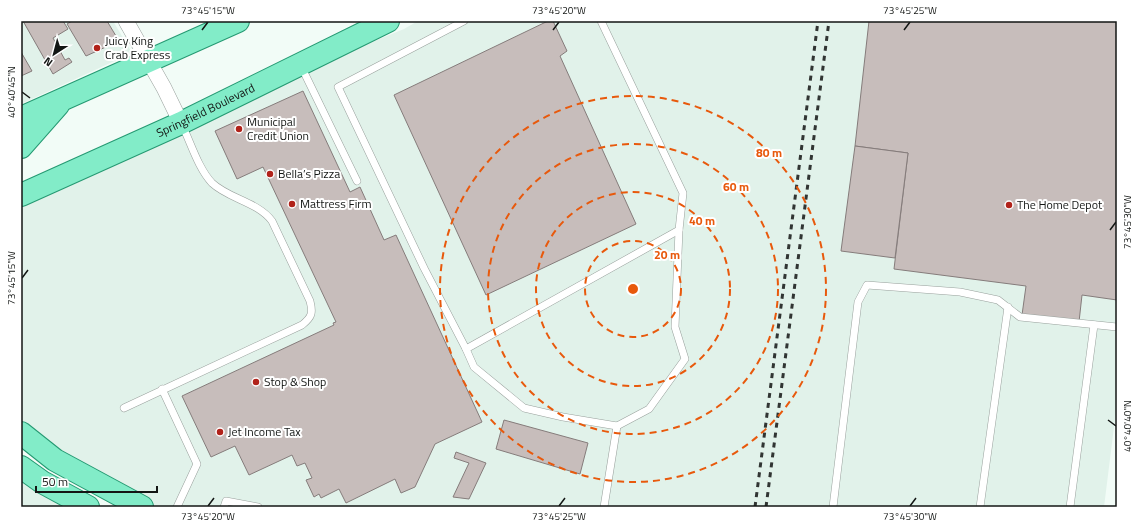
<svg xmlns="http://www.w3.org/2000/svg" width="1138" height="528" font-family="'Titillium Web',sans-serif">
<rect width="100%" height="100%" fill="#f2fcf7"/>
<g fill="#e1f2ea">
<polygon points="21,21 113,21 132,53 21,104"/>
<polygon points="418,21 1117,21 1117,403 1104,507 154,507 52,452 21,424 21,201 315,65 404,29"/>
<polygon points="21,470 71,507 21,507"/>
</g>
<g fill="#c7bdbb" stroke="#857c7b">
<polygon points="23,21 63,21 68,29 53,38 65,60 69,58 72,62 53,74"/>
<polygon points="72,21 107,21 119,41 86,56 67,24"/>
<polygon points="548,21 553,21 567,51 560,56 636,224 486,295 394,95"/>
<polygon points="869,21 1117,21 1117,300 1082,295 1079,322 1022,315 1026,286 894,269 908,153 855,146"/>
<polygon points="21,52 32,71 21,76"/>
<polygon points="303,91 350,192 360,187 384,240 396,235 482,422 435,444 415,487 401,493 395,479 346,503 339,489 321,498 319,494 314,497 306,480 312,478 305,463 297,466 292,455 249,475 235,446 211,457 182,396 334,325 333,323 336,322 263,167 237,179 215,131"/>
<polygon points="855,146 908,153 895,258 841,251"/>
<polygon points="504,420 588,443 580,474 496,449"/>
<polygon points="456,452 486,463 469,499 453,497 469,463 454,458"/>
</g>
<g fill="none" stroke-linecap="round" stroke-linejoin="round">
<defs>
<g id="lane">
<polyline points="464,21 338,87 424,268 466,349 679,230 683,193 601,21"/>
<polyline points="301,66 357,181"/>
<polyline points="466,349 474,367 524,408 563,417 617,426 649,409 685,359 675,327 679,230"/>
<polyline points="162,389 197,464 177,507"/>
<path d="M 124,408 L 302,325 C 312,317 313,313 310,301 L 272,221 C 258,202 229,199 212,183 C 198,168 191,143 182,125"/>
<polyline points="224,507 226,501 258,507"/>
<polyline points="604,507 617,426"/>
<polyline points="833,507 858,302 867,285 960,292 998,300 1020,317 1117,327"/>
<polyline points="980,507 1008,307"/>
<polyline points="1070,507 1094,325"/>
</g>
<polyline id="street" points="126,21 164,88 181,123"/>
<g id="primary">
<polyline points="21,118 238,21"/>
<polyline points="21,147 58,105"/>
<path id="s1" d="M 21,195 L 181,123 L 388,21"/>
<polyline points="21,433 55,460 142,507"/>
<polyline points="21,467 42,482 88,507"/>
</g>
</defs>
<use href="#lane" stroke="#98a09c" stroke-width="8"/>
<use href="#street" stroke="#98a09c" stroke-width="16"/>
<use href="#primary" stroke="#259972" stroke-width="24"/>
<use href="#lane" stroke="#fff" stroke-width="7"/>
<use href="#street" stroke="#fff" stroke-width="15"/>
<use href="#primary" stroke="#82ecc8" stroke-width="22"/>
<g stroke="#313533" stroke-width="3" stroke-dasharray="5 5" stroke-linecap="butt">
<polyline points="755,507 818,21"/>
<polyline points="766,507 829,21"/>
</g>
</g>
<path fill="none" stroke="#131614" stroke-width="1.5" d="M 202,30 L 208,22M 553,30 L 559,22M 904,30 L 910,22M 22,92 L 30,98M 1110,230 L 1116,222M 22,278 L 28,270M 1108,420 L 1116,426M 208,506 L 214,498M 559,506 L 565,498M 910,506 L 916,498"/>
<g fill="none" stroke="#e8590c" stroke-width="2" stroke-dasharray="7 5">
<circle cx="633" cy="289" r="48"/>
<circle cx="633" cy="289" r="97"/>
<circle cx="633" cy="289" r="145"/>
<circle cx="633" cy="289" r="193"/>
</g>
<g fill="#b1221a" stroke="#fff" stroke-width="1.5">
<circle cx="97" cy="48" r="4"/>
<circle cx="239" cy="129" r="4"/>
<circle cx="270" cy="174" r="4"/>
<circle cx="292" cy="204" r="4"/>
<circle cx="1009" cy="205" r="4"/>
<circle cx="256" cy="382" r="4"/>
<circle cx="220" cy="432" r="4"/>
</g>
<g text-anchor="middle" stroke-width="4" stroke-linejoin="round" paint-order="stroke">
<g font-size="12" fill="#131614" stroke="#fff" text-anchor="start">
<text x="105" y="45">Juicy King<tspan x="105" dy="14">Crab Express</tspan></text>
<text x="247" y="126">Municipal<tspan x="247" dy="14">Credit Union</tspan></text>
<text x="278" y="178">Bella’s Pizza</text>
<text x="300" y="208">Mattress Firm</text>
<text x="1017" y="209">The Home Depot</text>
<text x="264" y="386">Stop &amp; Shop</text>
<text x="228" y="436">Jet Income Tax</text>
</g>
<g font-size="12" fill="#131614" stroke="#fff">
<text dy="4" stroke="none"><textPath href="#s1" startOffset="203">Springfield Boulevard</textPath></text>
</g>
</g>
<circle cx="633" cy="289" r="6" fill="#e8590c" stroke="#fff" stroke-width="2"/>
<g font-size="12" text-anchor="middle" font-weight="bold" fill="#e8590c" stroke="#fff" stroke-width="4" stroke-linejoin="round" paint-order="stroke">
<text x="769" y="157">80 m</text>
<text x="736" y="191">60 m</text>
<text x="702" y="225">40 m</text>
<text x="667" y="259">20 m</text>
</g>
<rect width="1138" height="528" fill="none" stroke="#ffffff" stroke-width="44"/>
<g transform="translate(54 54) rotate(216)" stroke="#ffffff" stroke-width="3" paint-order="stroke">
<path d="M0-3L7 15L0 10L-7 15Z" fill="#131614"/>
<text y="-6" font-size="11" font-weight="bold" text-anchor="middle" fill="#131614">N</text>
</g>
<path d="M36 486v6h121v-6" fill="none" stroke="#131614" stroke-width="2"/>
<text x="42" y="486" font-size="12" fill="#131614" stroke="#ffffff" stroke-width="3" paint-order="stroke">50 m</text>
<rect x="22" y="22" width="1094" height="484" fill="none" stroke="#131614" stroke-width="1.5"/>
<g font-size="10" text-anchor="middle" fill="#131614">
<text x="208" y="14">73°45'15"W</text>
<text x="559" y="14">73°45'20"W</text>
<text x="910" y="14">73°45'25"W</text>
<text transform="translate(11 92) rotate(-90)" y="4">40°40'45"N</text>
<text transform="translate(1127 222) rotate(-90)" y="4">73°45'30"W</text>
<text transform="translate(11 278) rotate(-90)" y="4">73°45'15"W</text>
<text transform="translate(1127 426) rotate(-90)" y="4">40°40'40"N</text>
<text x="208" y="520">73°45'20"W</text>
<text x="559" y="520">73°45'25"W</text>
<text x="910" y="520">73°45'30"W</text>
</g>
</svg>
